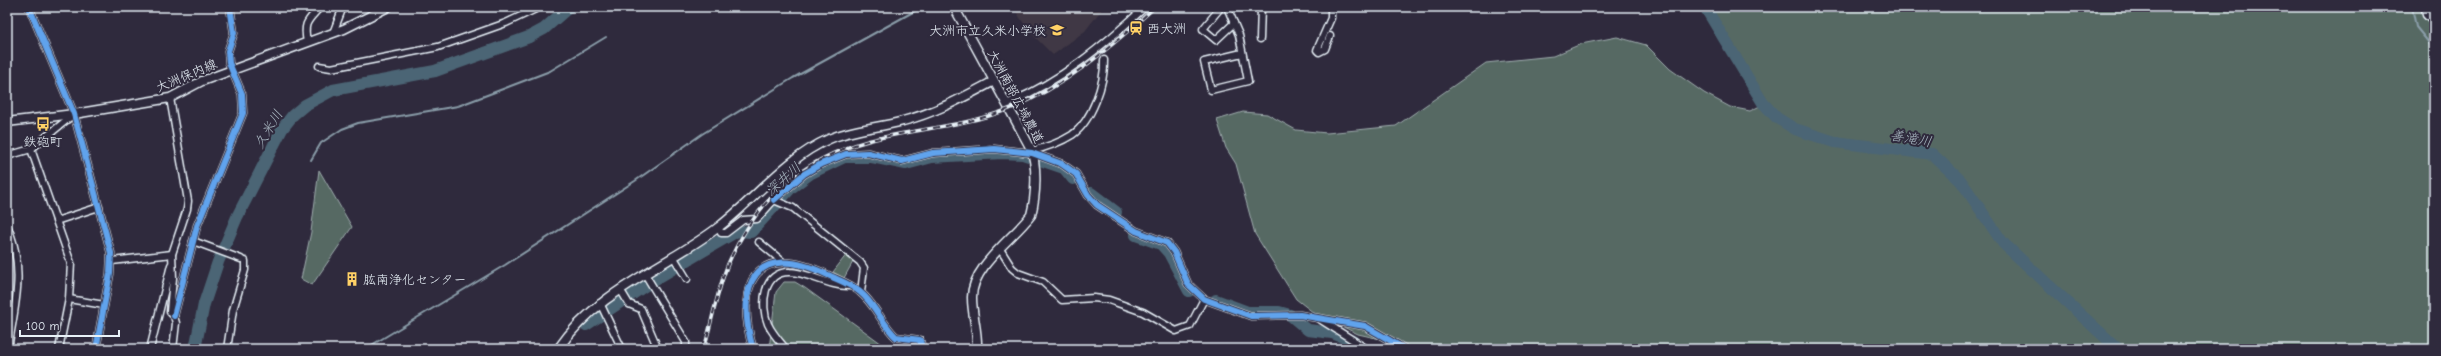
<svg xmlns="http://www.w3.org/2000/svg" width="2441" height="356" font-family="'Comic Neue','Klee One',sans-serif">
<rect width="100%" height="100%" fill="#2f2a3d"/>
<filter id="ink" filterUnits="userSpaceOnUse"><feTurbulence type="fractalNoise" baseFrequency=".025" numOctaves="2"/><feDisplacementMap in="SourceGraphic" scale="8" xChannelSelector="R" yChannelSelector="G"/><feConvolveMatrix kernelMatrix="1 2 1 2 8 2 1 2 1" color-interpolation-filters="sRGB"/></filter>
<g filter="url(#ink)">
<polygon fill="#403844" points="1013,7 1102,7 1103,8 1085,31 1053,55 1028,30"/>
<g fill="#566963" stroke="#9fadae">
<polygon points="1702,7 2434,7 2434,349 1408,349 1398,343 1358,334 1314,313 1296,299 1255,234 1236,164 1226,148 1217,120 1243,112 1267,114 1296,130 1327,133 1396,126 1486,63 1553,56 1581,44 1617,37 1646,45 1670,69 1704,93 1730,107 1750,111 1760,106 1760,94 1739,56"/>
<polygon points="319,170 352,227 312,285 301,279 311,232"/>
<polygon points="847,254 854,260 844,278 833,272"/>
<polygon points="784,282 795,282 805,288 889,349 769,349 776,292"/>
</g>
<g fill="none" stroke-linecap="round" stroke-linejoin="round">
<g stroke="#8a9da9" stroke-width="2">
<polyline points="2412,7 2416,27 2434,49"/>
<polyline points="311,160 321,143 342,129 358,123 458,106 550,71 606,37"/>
<polyline points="365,349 505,265 635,181 702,134 793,78 922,7"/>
</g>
<g stroke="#4c6574" stroke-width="12">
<polyline points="1705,7 1763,103 1777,118 1795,129 1835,142 1932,154 1961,181 2003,243 2118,349"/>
<polyline points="1091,193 1116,212"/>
<polyline points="1136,235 1161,244 1169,253 1189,291"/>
<polyline points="1216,300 1248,312 1279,312 1290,315 1308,330 1332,333 1353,341"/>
<polyline points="586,325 652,281 737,231 751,232 791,188 811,173 844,157 872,157 906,164 932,157 1002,153 1023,154 1064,168 1073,179"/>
<polyline points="195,349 204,304 218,262 237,217 282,129 293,115 305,105 333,90 435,71 529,37 544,29 569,7"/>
</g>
<defs>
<g id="street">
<polyline points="29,7 74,114 111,253 110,274 96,349"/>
<polyline points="1221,7 1203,29 1216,40 1234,23"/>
<polyline points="1227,7 1239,35 1248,81 1211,90 1204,62 1242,53"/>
<polyline points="2425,7 2426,15 2434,23"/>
<polyline points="333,33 343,7"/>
<polyline points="1330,36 1325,49 1319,52 1317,50 1331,18 1331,7"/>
<polyline points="1260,39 1261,7"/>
<path d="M 307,42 C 303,22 308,21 320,7"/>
<polyline points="319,66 331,68 438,47 506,23 540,7"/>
<polyline points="170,98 188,201 187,209 172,254 173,278 170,312 174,316 176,323 173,349"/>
<path d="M 1006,104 C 1060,82 1103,46 1145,7"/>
<polyline points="31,149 71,263 69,299 59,349"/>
<path d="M 1031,151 C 1044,148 1061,142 1072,135 C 1092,121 1105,83 1104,60"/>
<polyline points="7,156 31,149 74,114"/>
<polyline points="774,200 804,174 821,164 846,154 868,153 902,161 933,153 994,149 1032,153 1062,164 1076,174 1088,195 1097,205 1136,231 1167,243 1174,252 1188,284 1204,299 1251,316 1300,315 1365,326 1405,349"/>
<polyline points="56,221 99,207"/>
<path d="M 7,225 C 26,269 15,304 8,349"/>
<polyline points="718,227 721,233 726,233 743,220 757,219 774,200 793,208 860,262 864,268 861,292"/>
<polyline points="193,241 241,259"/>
<polyline points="759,242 783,262"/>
<polyline points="1000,249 1012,268 1018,273 1043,282 1062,300 1094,298 1109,300 1143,312 1176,331 1190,326 1204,299"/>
<polyline points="673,256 687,279"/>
<polyline points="112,261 172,254"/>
<polyline points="645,274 686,342 686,349"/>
<polyline points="620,289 629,304 641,309 658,349"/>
<polyline points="69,299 104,305"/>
<polyline points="600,303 622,349"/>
<polyline points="174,316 197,226 243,113 242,94 229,63 228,51 234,33 230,7"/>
<polyline points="1321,320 1367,349"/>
<polyline points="150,349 171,265"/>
<polyline points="227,349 233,310 245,270 245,261"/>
<path d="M 753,349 C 734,283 756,240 828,275 C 838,280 851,284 860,292 C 875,304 882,324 896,337 L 920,340 L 922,349"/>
<path d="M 786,349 C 780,342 772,333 768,324 C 760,305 763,271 790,272 C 808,272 829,287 850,286"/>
</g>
<g id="secondary">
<path d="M 954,7 L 1030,147 C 1038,164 1036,196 1031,215 C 1014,238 971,267 972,298 C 972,315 978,331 977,349"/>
<polyline points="7,122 74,114 170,98 202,81 344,29 388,7"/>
<path d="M 558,349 C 600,288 664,269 720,226 C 757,197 786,158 829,139 C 852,129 878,128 903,121 C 935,113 964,97 994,81"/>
</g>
</defs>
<use href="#street" stroke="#e8f1f8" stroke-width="9"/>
<use href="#secondary" stroke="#e8f1f8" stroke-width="11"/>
<use href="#street" stroke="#2f2a3d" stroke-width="6"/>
<use href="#secondary" stroke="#2f2a3d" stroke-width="8"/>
<defs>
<path id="rail" d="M 704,349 C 712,321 717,291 728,264 C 759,194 809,153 884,137 C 926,128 968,125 1009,109 C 1065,87 1111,47 1155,7"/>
</defs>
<use href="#rail" stroke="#e8f1f8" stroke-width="3.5"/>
<use href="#rail" stroke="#2f2a3d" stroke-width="2" stroke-dasharray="6" stroke-linecap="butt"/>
<defs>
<g id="cycleway">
<polyline points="29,7 74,114 111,253 110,274 96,349"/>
<polyline points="774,200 804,174 821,164 846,154 868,153 902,161 933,153 994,149 1032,153 1062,164 1076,174 1088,195 1097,205 1136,231 1167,243 1174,252 1188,284 1204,299 1251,316 1300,315 1365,326 1405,349"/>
<polyline points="174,316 197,226 243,113 242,94 229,63 228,51 234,33 230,7"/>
<path d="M 753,349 C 734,283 756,240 828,275 C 838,280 851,284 860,292 C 875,304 882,324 896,337 L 920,340 L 922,349"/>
</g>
</defs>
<use href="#cycleway" stroke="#2f2a3d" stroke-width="8"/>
<use href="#cycleway" stroke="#60a3ed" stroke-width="6"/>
</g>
</g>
<defs>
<symbol id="station-bare" viewBox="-9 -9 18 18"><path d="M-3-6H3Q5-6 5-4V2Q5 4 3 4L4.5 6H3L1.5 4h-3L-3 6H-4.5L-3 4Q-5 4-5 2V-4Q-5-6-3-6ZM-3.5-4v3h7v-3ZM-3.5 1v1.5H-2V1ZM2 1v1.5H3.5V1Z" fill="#ffd166" stroke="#2f2a3d" stroke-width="2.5" paint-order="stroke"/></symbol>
<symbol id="school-bare" viewBox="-9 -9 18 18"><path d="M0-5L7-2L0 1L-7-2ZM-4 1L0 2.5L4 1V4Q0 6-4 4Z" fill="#ffd166" stroke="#2f2a3d" stroke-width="2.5" paint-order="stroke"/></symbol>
<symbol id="bus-bare" viewBox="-9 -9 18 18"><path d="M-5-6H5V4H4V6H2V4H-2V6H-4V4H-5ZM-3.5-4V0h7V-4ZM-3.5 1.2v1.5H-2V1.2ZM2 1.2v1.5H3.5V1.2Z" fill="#ffd166" stroke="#2f2a3d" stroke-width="2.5" paint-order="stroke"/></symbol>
<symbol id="building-bare" viewBox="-9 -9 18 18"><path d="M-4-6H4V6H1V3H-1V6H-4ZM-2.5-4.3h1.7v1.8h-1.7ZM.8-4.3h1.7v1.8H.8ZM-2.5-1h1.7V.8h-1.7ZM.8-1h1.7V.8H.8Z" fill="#ffd166" stroke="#2f2a3d" stroke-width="2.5" paint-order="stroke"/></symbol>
</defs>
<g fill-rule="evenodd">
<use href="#station-bare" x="1126" y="18" width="20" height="20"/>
<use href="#school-bare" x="1047" y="20" width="20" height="20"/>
<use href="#bus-bare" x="33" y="114" width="20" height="20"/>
<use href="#building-bare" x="342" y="269" width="20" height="20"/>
</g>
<g text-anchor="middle" stroke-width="4" stroke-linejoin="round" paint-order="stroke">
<g font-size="13" fill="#e8f1f8" stroke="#2f2a3d" text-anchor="start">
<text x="1147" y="33">西大洲</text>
<text x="1046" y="35" text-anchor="end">大洲市立久米小学校</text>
<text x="43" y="146" text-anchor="middle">鉄砲町</text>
<text x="363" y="284">肱南浄化センター</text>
</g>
<g font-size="13" fill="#e8f1f8" stroke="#2f2a3d">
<text transform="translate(186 75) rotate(-23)" y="5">大洲保内線</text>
<text transform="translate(1016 96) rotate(62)" y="5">大洲南部広域農道</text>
</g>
<g font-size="14" font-style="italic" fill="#aab9c3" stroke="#2f2a3d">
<text transform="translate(268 129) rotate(-59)" y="5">久米川</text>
<text transform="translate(1911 138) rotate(10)" y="5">善滝川</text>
<text transform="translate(783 179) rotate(-42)" y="5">深井川</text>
</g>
</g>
<rect width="2441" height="356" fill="none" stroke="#2f2a3d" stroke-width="24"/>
<rect x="12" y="12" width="2417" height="332" fill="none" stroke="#e8f1f8" stroke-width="1.5" filter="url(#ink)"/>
<path d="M20 330v6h99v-6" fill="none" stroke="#e8f1f8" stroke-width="2"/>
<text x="26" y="330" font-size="12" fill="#e8f1f8" stroke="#2f2a3d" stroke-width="3" paint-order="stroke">100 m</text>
</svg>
